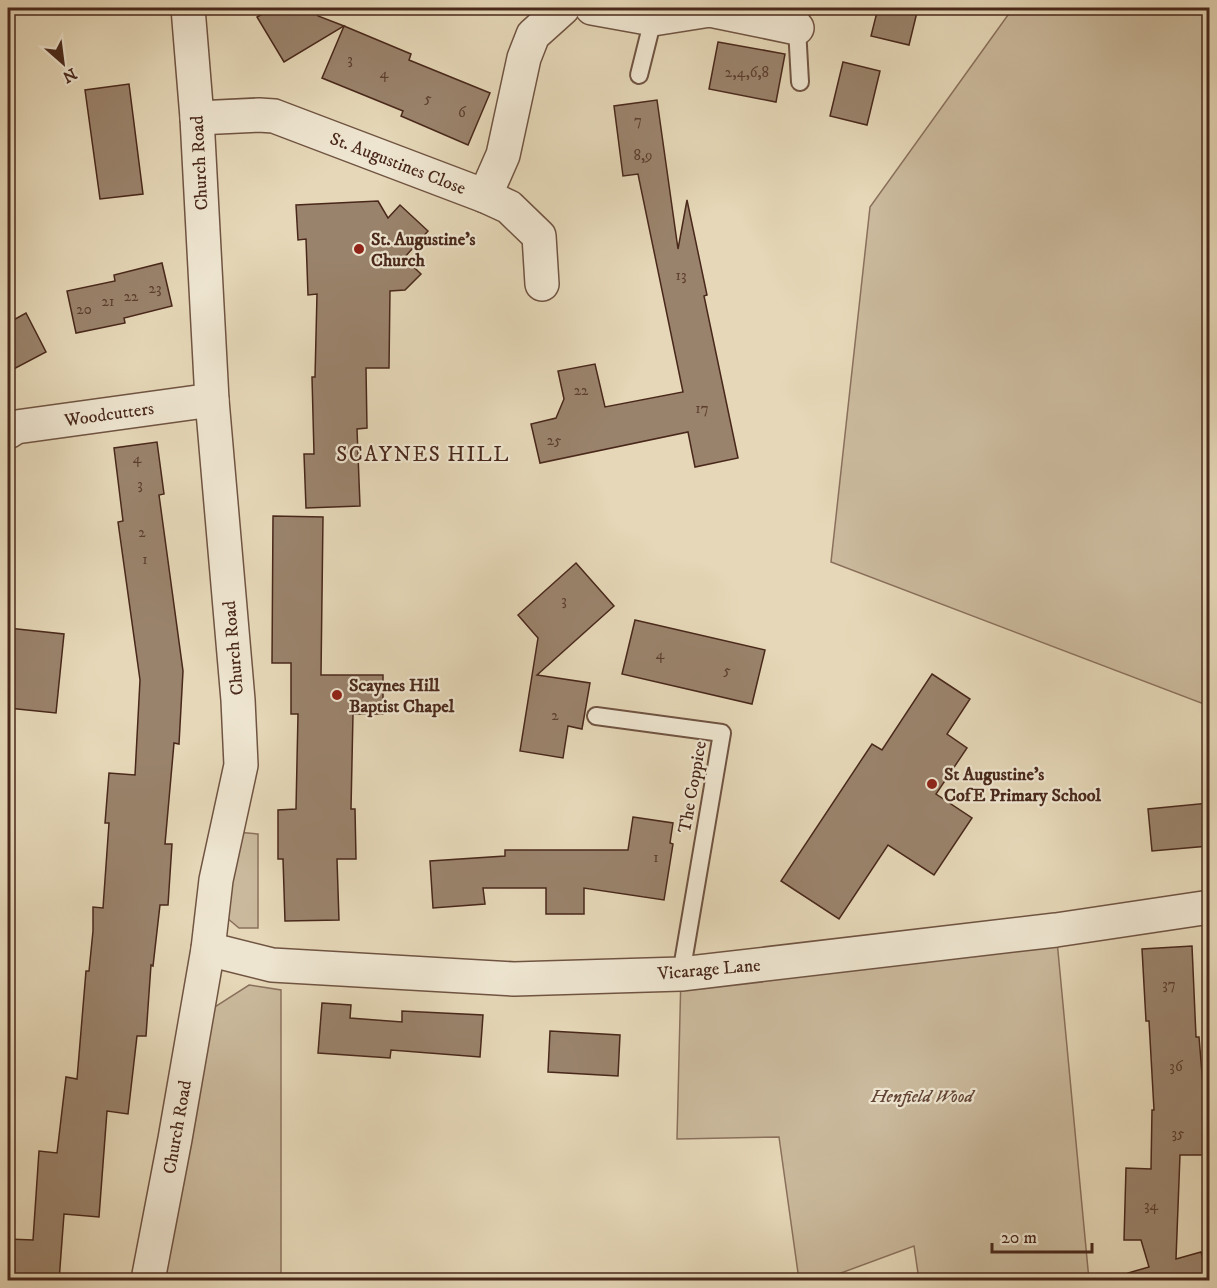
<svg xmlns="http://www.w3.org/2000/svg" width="1217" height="1288" font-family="'IM FELL DW Pica',serif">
<rect width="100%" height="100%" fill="#e5d7b7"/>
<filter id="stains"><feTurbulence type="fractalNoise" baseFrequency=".00333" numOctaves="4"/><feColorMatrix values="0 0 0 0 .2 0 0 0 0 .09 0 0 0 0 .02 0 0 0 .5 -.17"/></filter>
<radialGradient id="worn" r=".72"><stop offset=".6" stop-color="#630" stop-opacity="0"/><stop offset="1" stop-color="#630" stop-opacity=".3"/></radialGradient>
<g fill="#cab99c" stroke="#8a705c" stroke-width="1.5">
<polygon points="1013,8 1209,8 1209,706 831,562 870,207"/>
<polygon points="225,831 258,834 258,928 239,928 227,918"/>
<polygon points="1056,930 1089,1280 919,1280 914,1246 822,1280 799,1280 779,1137 677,1139 681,974"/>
<polygon points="249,985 281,990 281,1280 148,1280 196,1019"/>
</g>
<g fill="#9a836c" stroke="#49281b" stroke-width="1.5">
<polygon points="273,8 313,8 318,16 344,26 284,62 257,17"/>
<polygon points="878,8 918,8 909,45 871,36"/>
<polygon points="344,26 411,54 409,60 490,93 468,145 401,116 403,111 322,78"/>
<polygon points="718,42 785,54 776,102 709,89"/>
<polygon points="843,62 880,71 867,125 830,116"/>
<polygon points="129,84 143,194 100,199 85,90"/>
<polygon points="657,100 678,249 687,200 707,295 704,296 738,458 695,467 688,432 540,463 531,424 556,418 564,399 558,371 595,364 605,407 683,392 638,174 623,176 614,106"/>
<polygon points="378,201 388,218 400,205 428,231 404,258 421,274 405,290 390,291 389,368 366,368 367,428 357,429 360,506 306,508 304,454 314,454 312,377 315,377 317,294 308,295 306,239 298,240 296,205"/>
<polygon points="162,263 172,306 124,318 125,323 76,333 67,291 115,281 114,275"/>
<polygon points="26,313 46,352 8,372 8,323"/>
<polygon points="157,442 164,494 159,495 183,671 179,744 174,743 165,844 172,844 168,905 160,905 153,966 151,965 146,1036 137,1036 128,1114 107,1111 99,1217 64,1214 59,1281 8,1281 8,1239 33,1240 39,1151 57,1153 66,1077 77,1079 86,971 89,971 93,931 93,907 103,908 109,823 105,823 109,773 135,775 140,680 118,522 123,521 114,448"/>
<polygon points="273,516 323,517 321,675 383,675 383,714 353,714 351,809 355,809 356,859 337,859 339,920 285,921 283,859 278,859 278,810 296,809 298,714 291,714 291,663 272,663"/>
<polygon points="576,563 614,606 537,675 590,683 582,729 568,726 563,758 520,751 538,638 518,615"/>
<polygon points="635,620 765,650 752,704 622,674"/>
<polygon points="8,628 64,634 56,713 8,708"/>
<polygon points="932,674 970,699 947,734 967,748 936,794 972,818 934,875 888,845 839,919 781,881 872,744 882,750"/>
<polygon points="1209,803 1209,846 1152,851 1148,809"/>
<polygon points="633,817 673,823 670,843 673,844 664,900 584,888 584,914 546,914 546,888 483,888 485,904 433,908 430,861 505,856 505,850 628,850"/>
<polygon points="1192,946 1196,1037 1199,1037 1205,1110 1204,1155 1180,1155 1176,1259 1201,1252 1209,1281 1129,1281 1128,1273 1149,1267 1141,1240 1124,1240 1126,1168 1151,1169 1152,1110 1154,1110 1149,1021 1146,1021 1142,949"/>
<polygon points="322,1003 351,1005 350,1018 402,1022 402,1011 483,1015 480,1057 391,1050 390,1058 318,1053"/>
<polygon points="550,1031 620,1035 618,1076 548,1072"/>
</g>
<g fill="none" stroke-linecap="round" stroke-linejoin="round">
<defs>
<g id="service">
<polyline points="639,75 653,19"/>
<polyline points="800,82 797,28 802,8"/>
<polyline points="596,716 722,733 681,974"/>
</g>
<g id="minor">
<polyline points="592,8 653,19 710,10 797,28"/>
<polyline points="197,118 259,115 274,116 485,196 509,207 539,236 542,284"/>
<polyline points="485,196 503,155 524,58 533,35 563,8"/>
<polyline points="8,432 16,427 212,400"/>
<polyline points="208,949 272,965 514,979 681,974 1056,930 1210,907"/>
</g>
<polyline id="tertiary" points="148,1280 175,1139 208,949 216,880 241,765 238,700 212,400 197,118 188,8"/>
</defs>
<use href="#service" stroke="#705442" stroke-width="20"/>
<use href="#minor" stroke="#705442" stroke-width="36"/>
<use href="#tertiary" stroke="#705442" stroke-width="36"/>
<use href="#service" stroke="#eee5d0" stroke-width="16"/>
<use href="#minor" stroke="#eee5d0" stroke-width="33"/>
<use href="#tertiary" stroke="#eee5d0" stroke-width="33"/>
</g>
<g fill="#8f2418" stroke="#eee5d0" stroke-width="2">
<circle cx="359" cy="249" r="6"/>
<circle cx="337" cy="695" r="6"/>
<circle cx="932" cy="784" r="6"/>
</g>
<g text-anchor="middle" stroke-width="4.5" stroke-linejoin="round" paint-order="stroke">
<g font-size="15" fill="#5d3f2f">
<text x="350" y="64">3</text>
<text x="747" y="77">2,4,6,8</text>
<text x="384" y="78">4</text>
<text x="428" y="103">5</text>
<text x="462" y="117">6</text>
<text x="638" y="125">7</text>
<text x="643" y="160">8,9</text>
<text x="681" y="280">13</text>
<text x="155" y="293">23</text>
<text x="131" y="301">22</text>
<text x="108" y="306">21</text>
<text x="84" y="314">20</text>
<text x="581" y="395">22</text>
<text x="702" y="413">17</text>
<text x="554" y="445">25</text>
<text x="137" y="463">4</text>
<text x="140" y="489">3</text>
<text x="142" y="537">2</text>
<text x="145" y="564">1</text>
<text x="564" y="605">3</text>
<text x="660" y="659">4</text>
<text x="727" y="675">5</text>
<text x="555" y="720">2</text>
<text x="656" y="862">1</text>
<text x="1169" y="989">37</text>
<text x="1176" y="1071">36</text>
<text x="1178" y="1138">35</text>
<text x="1151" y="1210">34</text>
</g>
<g font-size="18" fill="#49281b" stroke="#eee5d0">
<text transform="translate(199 163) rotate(-93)" y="6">Church Road</text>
<text transform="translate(398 163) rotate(21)" y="6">St. Augustines Close</text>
<text transform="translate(109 414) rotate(-8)" y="6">Woodcutters</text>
<text transform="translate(233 648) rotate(-95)" y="6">Church Road</text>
<text transform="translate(692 787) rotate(-80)" y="6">The Coppice</text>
<text transform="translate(709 969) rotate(-5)" y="6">Vicarage Lane</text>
<text transform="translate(177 1127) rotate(-80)" y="6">Church Road</text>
</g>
<g font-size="18" font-weight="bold" fill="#49281b" stroke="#eee5d0" text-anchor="start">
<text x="371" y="245">St. Augustine's<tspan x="371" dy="21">Church</tspan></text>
<text x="349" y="691">Scaynes Hill<tspan x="349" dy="21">Baptist Chapel</tspan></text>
<text x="944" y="780">St Augustine's<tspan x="944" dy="21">CofE Primary School</tspan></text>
</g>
<g font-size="18" font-style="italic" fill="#634535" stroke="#eee5d0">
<text x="922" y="1102">Henfield Wood</text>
</g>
<g font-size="21" letter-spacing="1.5" fill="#49281b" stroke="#eee5d0">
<text x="423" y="461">SCAYNES HILL</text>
</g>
</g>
<rect width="1217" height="1288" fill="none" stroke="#e5d7b7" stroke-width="30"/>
<rect x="9" y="9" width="1199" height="1270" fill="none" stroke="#49281b" stroke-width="3"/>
<rect x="15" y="15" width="1187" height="1258" fill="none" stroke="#49281b" stroke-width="1.5"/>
<g transform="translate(63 63) rotate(152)" stroke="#eee5d0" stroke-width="4.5" paint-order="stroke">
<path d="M0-4.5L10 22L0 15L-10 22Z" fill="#49281b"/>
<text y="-9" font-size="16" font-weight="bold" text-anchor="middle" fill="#49281b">N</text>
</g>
<path d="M992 1243v9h100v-9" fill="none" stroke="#49281b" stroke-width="3"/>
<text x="1001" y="1243" font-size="18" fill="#49281b" stroke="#eee5d0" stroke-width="4.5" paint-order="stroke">20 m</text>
<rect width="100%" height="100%" filter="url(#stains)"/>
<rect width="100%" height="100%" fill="url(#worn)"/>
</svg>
